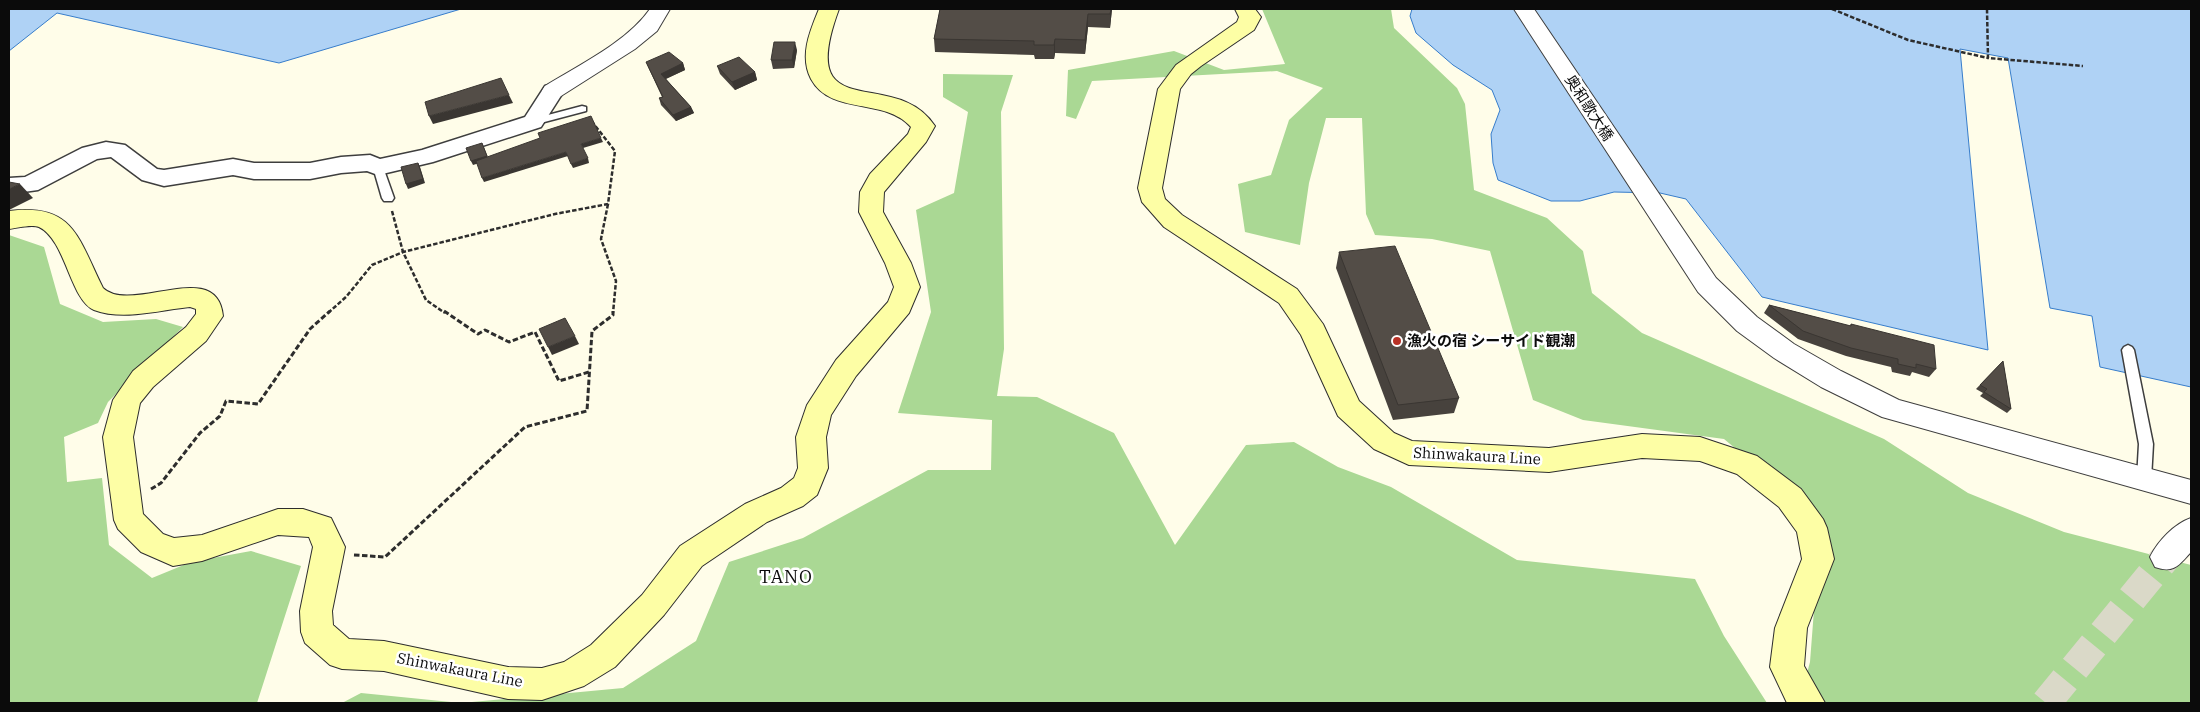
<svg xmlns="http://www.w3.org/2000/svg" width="2200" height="712" font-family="'IBM Plex Serif','Noto Sans JP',serif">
<rect width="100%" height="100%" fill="#fffde9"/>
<g fill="#aad894">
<polygon points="1262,9 1391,9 1394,28 1457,88 1465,104 1474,190 1547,218 1583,251 1592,293 1642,333 1884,439 1968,493 2064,532 2191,565 2191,703 1799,703 1810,662 1821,519 1724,439 1583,420 1533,400 1490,251 1432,239 1375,235 1366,214 1362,118 1326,118 1309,183 1300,245 1245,232 1238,184 1271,175 1289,120 1323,88 1277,71 1092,81 1076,119 1066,116 1068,70 1174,51 1224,70 1285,64"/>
<polygon points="943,74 1013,75 1001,112 1004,349 997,396 1037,397 1114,433 1175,545 1246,445 1294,442 1338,467 1391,487 1517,560 1695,579 1724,636 1767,703 342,703 361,693 461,703 623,688 696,641 729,562 803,538 928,470 991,470 992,420 898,413 931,312 916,210 954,193 968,112 943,97"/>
<polygon points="9,235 44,247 60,304 103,322 156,319 183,327 108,402 98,423 64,437 67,482 102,478 109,545 152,578 191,562 251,551 301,566 257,703 9,703"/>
</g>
<g fill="#afd2f5" stroke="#377dcb">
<polygon points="9,9 461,9 279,63 57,13 9,51"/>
<polygon points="1412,9 2191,9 2191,387 2100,367 2092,316 2050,308 2008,58 1960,49 1988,350 1762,297 1686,199 1660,193 1614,192 1580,201 1551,201 1498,180 1493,163 1491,134 1500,110 1492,90 1453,65 1416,33 1410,16"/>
</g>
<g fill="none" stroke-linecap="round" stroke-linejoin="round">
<polyline stroke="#dad9c8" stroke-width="30" stroke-dasharray="30 15" stroke-linecap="butt" points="2046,703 2166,557"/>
<defs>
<g id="service">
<polygon points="582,106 586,107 586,111 533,125 528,122 529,120"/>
<polygon points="378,163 383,167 394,198 392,201 384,201 382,198 373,167"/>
<polygon points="2128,345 2132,347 2134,350 2153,444 2151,479 2149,483 2144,485 2139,483 2137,479 2139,444 2122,350 2124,347"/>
</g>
<polygon id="minor" points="553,84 561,86 564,91 541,127 433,162 378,175 367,171 341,173 310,179 254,179 233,175 164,186 142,180 111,157 97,159 38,190 9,194 9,178 25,177 82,148 106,142 125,145 157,169 164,170 233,159 254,163 310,163 341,157 370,155 380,159 422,150 525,117 545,86"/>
<g id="tertiary">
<path d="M 650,9 L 670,9 L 657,31 L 635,49 L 561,96 L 553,98 L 545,96 L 542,91 L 545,86 C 579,65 627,42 650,9 Z"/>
<polygon points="1514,9 1534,9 1716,278 1757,317 1794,344 1841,371 1899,400 2191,480 2191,504 1882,417 1821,387 1774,358 1737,331 1698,292"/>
<path d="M 2191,518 L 2191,552 C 2179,565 2174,574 2155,567 L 2150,557 C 2158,541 2174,524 2191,518 Z"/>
</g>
<g id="secondary">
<path d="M 819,9 L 839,9 C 794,130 895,64 935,126 L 926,142 L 884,192 L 883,212 L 911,263 L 920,287 L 909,313 L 856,376 L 831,415 L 826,437 L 828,468 L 817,495 L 803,506 L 767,522 L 702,566 L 664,615 L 615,667 L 584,686 L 542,700 L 508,699 L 384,671 L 342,669 L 330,665 L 305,643 L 301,632 L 300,611 L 313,547 L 309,537 L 278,535 L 202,561 L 173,566 L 141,552 L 118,529 L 114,520 L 103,437 L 113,400 L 133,371 L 186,327 L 196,314 L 196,309 L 190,307 C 160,310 123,321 94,310 C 70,300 66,240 39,227 C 31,224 17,228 9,229 L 9,211 C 74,203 78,238 103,288 C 131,315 217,256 223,316 L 206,341 L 153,387 L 140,403 L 133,437 L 143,514 L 163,534 L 174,538 L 202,535 L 278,509 L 303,509 L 331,518 L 345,547 L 332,611 L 333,625 L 349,639 L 384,641 L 508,667 L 542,668 L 564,662 L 591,645 L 642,595 L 680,546 L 745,504 L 781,488 L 794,478 L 798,468 L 796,437 L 807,405 L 836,360 L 888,302 L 894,287 L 885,263 L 859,212 L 860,192 L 870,174 L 908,134 L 911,127 C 885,97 831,116 811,79 C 799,56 810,31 819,9 Z"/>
<polygon points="1235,9 1255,9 1261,17 1254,30 1201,66 1191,74 1180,89 1162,188 1165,199 1182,215 1297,289 1323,324 1359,401 1394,433 1412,441 1549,448 1642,434 1700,437 1757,456 1801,489 1823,519 1827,528 1834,559 1807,628 1804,666 1825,703 1787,703 1770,667 1775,628 1802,559 1797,532 1779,507 1737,474 1700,461 1642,458 1549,472 1409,465 1374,449 1338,416 1301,335 1279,303 1164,227 1142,202 1138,188 1158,89 1176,65 1237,22 1239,17"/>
</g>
</defs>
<use href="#service" stroke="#3e3e3e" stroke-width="3"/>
<use href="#minor" stroke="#3e3e3e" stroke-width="3"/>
<use href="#tertiary" stroke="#3e3e3e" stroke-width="2"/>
<use href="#secondary" stroke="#2d2d2d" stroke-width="2"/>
<g stroke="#2d2d2d" stroke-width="2.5" stroke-dasharray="4.5 2" stroke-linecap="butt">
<polyline points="1832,9 1908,40 1988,58"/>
<polyline points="1987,9 1988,58 2083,66"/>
<polyline points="608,204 601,239 616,281 613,313"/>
<polyline points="392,211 403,252 426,300 445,313"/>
<polyline points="328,313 346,297 372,265 403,252 555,214 608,204 615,151 593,123"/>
</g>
<g stroke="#2d2d2d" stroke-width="3" stroke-dasharray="5.5 2.5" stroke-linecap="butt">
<polyline points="444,311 478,334 485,330 509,342 535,332 559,381 589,372"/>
<polyline points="151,489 161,483 200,433 220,416 226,401 258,404 310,329 330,311"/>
<polyline points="354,555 385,557 525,427 587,411 592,331 613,315 613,311"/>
</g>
<use href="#service" fill="#fff" fill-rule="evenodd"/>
<use href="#minor" fill="#fff" fill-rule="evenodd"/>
<use href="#tertiary" fill="#fff" fill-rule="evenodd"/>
<use href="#secondary" fill="#fdfea5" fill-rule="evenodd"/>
</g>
<g fill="#47423d">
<polygon points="940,9 1112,9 1110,28 1088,27 1085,54 1055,53 1054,59 1035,59 1034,55 935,52 934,39"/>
<polygon points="797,50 794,68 773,69 771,60"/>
<polygon points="646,62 683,63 685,70 666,79 691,107 694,113 676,121 661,105 659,98 662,97 649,69"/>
<polygon points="717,66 755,72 757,80 735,90 720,74"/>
<polygon points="1339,252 1459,398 1454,413 1393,420 1336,268"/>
<polygon points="1769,305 1850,326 1851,324 1936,369 1929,377 1912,372 1910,376 1892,372 1891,367 1846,356 1798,339 1764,313"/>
<polygon points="2003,361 2011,409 2007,413 1980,396 1983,393 1976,389"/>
</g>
<g fill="#3a3632">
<polygon points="1111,9 1112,9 1110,28 1110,14"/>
<polygon points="1088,14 1088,27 1085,54 1085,40"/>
<polygon points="1055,39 1055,53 1054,59 1054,45"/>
<polygon points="795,42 797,50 794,68 792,60"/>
<polygon points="683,63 685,70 663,80 661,74"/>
<polygon points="755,72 757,80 735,90 732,82"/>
<polygon points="509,95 513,103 433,124 429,116"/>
<polygon points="691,107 694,113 676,121 673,115"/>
<polygon points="601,138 603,142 583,148 581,144"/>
<polygon points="482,143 489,160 473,165 471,161"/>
<polygon points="566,152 568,156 484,182 482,178"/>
<polygon points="588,158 589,163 573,168 571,164"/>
<polygon points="418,163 420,167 425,183 408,189 406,184"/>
<polygon points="20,184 33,198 9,210 9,189"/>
<polygon points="575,336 579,344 552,355 548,347"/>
</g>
<g fill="#534d47" stroke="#3a3632">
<polygon points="940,9 1111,9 1110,14 1088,14 1085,40 1055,39 1054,45 1034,45 1034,41 934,39"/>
<polygon points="774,42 795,42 792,60 771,60"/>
<polygon points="669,52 683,63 661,74 691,107 673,115 659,98 663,97 646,62"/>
<polygon points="739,57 755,72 732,82 717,66"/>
<polygon points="501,78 509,95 429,116 425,102"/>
<polygon points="591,116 601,138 581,144 588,158 571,164 566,152 482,178 476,161 540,138 538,133"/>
<polygon points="482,143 487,156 471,161 466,148"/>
<polygon points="418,163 423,179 406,184 401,167"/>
<polygon points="9,182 20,184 9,189"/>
<polygon points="1395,246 1459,398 1398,405 1339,252"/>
<polygon points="1769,305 1851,326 1851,324 1934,345 1936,369 1916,364 1916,368 1898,364 1898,359 1851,348 1803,331"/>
<polygon points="565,318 575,336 548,347 539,329"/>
<polygon points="2003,361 2011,409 1984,392 1987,389 1980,385"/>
</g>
<circle fill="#b83126" stroke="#fff" stroke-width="2" cx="1397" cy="341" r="5"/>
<g text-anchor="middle" stroke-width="5" stroke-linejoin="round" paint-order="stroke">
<g font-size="15" fill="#0b0b0b" stroke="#fff">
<text transform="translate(1589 108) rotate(57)" y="5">奥和歌大橋</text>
<text transform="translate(1477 456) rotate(3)" y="5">Shinwakaura Line</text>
<text transform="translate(460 670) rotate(11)" y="5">Shinwakaura Line</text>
</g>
<g font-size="15" font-weight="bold" fill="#0b0b0b" stroke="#fff" text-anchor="start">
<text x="1407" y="346">漁火の宿 シーサイド観潮</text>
</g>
<g font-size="18" letter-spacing="1" fill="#0b0b0b" stroke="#fff">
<text x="786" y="583">TANO</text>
</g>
</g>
<rect width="2200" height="712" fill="none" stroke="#0b0b0b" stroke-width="20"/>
</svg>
